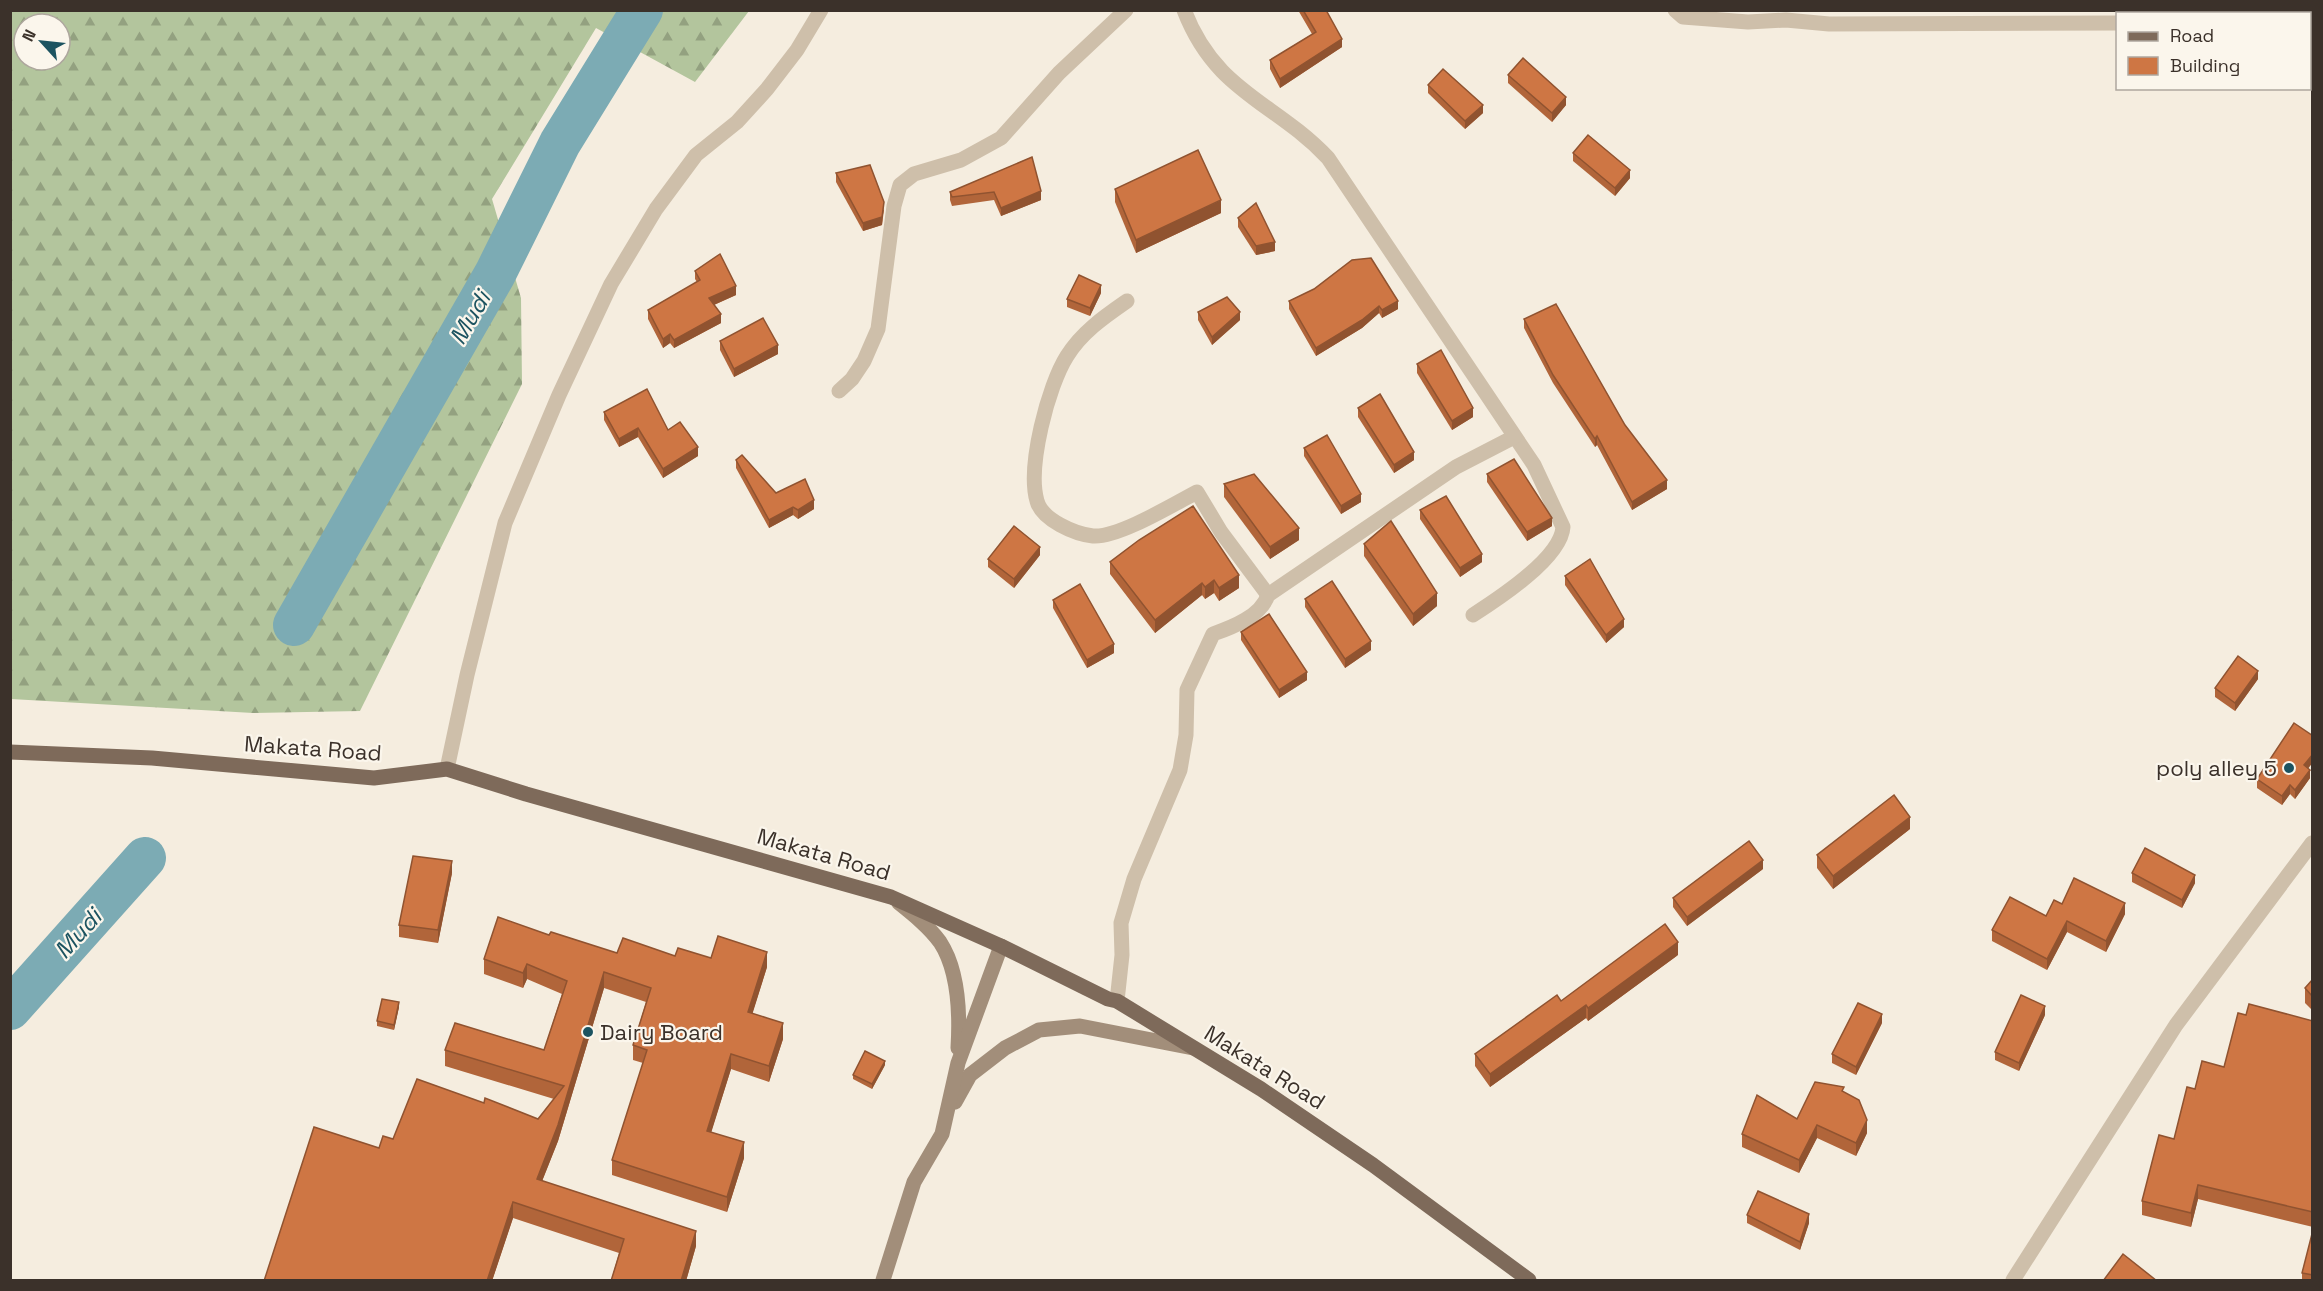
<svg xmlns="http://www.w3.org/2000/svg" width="2323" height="1291" font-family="'Space Grotesk',sans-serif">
<defs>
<pattern id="forest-firs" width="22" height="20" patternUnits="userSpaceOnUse" patternTransform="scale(1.5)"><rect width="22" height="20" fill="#b3c59d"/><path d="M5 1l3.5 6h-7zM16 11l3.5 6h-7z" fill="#93a180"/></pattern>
</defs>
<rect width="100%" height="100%" fill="#f5eddf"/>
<path fill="url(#forest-firs)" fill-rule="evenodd" d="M 10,11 L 749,11 L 695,82 L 596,28 L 492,199 L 521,298 L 522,384 L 360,711 L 253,713 L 11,699 ZM 24,24 L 60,24 L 60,60 L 24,60 Z"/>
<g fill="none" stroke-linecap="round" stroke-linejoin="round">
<g stroke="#7cabb4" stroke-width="42">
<polyline points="294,625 495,274 560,143 642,10"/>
<polyline points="10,1009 145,858"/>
</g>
<g stroke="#cebfaa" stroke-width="15">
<path d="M 1184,10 C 1216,93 1274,101 1328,158 L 1534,465 L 1563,527 C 1561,558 1498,599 1473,615"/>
<polyline points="1675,10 1683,17 1748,22 1786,20 1829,24 2118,23"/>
<polyline points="2310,31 2312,31"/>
<path d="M 1127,301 C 1104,317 1082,332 1067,356 C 1048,386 1027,467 1037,501 C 1042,520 1075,534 1093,536 C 1118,538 1174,504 1197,492 L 1221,532 L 1268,595"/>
<polyline points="839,391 852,379 864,361 878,329 894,206 900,185 914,174 961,160 1001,138 1059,73 1126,10"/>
<polyline points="447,769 467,675 505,523 559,395 611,284 656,209 696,155 737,122 767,89 797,50 821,10"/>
<path d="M 1117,1001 L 1122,955 L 1121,923 L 1134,879 L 1180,770 L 1186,735 L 1187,690 L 1213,634 C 1233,627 1261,616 1268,595 L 1456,467 L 1514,437"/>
<polyline points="2013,1280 2176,1025 2312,843"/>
</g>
<g stroke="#a28e7a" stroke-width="15">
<path d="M 899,903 C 914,915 929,927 940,942 C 959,971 960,1015 958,1048"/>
<polyline points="955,1102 970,1075 1005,1048 1039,1030 1080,1026 1193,1048"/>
<polyline points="883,1280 914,1182 942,1134 958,1063 1001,946"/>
</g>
<polyline stroke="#7e6a5a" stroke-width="15" points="10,752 152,758 374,778 447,769 526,794 891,897 1001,946 1108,999 1117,1001 1261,1089 1373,1165 1529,1280"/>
</g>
<g fill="#b1653a">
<polygon points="1298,10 1326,10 1342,47 1280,88 1270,69 1270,60 1312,34"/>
<polygon points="1508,75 1566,105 1552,122 1508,83"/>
<polygon points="1428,85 1483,113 1465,129 1428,93"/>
<polygon points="1573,153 1630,178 1615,196 1573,161"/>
<polygon points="1032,157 1041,200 1001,216 994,200 952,206 950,200 950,192"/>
<polygon points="836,173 884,210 882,225 863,231 836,182"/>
<polygon points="1115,189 1221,213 1136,253 1115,202"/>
<polygon points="1238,218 1275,251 1256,255 1238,227"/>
<polygon points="695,271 736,295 714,305 721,323 674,348 670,343 663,348 648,319 648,310 697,282 695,279"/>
<polygon points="1314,289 1398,309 1382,318 1379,313 1362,328 1316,356 1289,309 1289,301"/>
<polygon points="1101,293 1090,316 1067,307 1067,299"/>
<polygon points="1198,312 1240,320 1212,345 1198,320"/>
<polygon points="1524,319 1625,425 1667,489 1632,510 1597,445 1595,447 1553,383 1524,328"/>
<polygon points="720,341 778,354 734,377 720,350"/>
<polygon points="1417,364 1473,417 1452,430 1417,373"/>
<polygon points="1358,408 1414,460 1394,473 1358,417"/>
<polygon points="604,412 668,430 698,456 663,478 638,437 619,447 604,420"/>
<polygon points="1304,448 1361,502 1341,514 1304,456"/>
<polygon points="736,460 776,493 814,509 798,519 793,515 769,528 736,468"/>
<polygon points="1487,474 1552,526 1527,541 1487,482"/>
<polygon points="1224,484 1299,540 1270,559 1224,497"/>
<polygon points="1420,510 1482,562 1460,577 1420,519"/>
<polygon points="1139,540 1239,588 1219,601 1214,593 1205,599 1202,595 1155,633 1110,574 1110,562"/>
<polygon points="1364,544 1437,606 1413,626 1364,556"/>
<polygon points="1040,555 1014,588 988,567 988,559"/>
<polygon points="1565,576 1624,627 1606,643 1565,585"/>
<polygon points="1305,599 1371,650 1345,668 1305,607"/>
<polygon points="1053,600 1114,653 1087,668 1053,608"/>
<polygon points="1241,632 1307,680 1279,698 1241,640"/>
<polygon points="2258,679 2235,711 2215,697 2215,688"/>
<polygon points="2313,736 2313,762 2308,768 2310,778 2295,799 2290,794 2282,805 2257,788 2257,779"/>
<polygon points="1910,829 1833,889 1817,868 1817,855"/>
<polygon points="1763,869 1687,926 1673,907 1673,898"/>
<polygon points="452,873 438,943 399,937 399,925"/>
<polygon points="2132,873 2195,883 2182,908 2132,882"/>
<polygon points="2062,904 2125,914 2106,952 2067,932 2047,970 1992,941 1992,930 2046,916"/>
<polygon points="549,935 617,953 711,958 767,967 752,1014 783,1039 769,1082 731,1069 711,1132 744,1158 727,1212 612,1175 612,1160 643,1063 633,1060 633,1045 646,1002 604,988 558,1141 542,1181 696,1246 686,1281 611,1281 619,1253 513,1218 492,1281 264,1281 379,1148 393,1139 484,1103 538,1119 554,1099 445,1066 445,1050 544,1050 562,994 527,979 523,988 484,974 484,959"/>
<polygon points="1678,955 1588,1021 1586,1018 1490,1087 1475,1066 1475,1054 1561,1001"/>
<polygon points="2313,979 2313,1011 2305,1003 2305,988"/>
<polygon points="399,1007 394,1030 377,1026 377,1021"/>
<polygon points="2045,1015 2019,1071 1995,1060 1995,1052"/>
<polygon points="2246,1015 2313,1021 2313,1227 2198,1199 2191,1227 2142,1215 2142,1201 2174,1139 2195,1089 2224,1067"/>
<polygon points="1882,1023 1856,1075 1832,1063 1832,1054"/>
<polygon points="885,1065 872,1089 853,1079 853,1075"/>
<polygon points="1844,1093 1867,1133 1856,1156 1817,1138 1799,1173 1742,1147 1742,1134 1797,1119"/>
<polygon points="1747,1215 1809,1223 1800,1250 1747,1223"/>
<polygon points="2313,1230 2313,1281 2302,1281 2302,1273"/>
</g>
<g fill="#905330">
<polygon points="1342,39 1342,47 1280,88 1280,79"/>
<polygon points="1566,97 1566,105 1552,122 1552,113"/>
<polygon points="1483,105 1483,113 1465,129 1465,121"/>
<polygon points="1630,170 1630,178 1615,196 1615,188"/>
<polygon points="1041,191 1041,200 1001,216 1001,208"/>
<polygon points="1221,200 1221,213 1136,253 1136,240"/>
<polygon points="884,202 882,225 863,231 863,223"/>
<polygon points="1275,242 1275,251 1256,255 1256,246"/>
<polygon points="1101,285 1101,293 1090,316 1090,308"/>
<polygon points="736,286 736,295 709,307 709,298"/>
<polygon points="1398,301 1398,309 1382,318 1382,310"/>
<polygon points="1379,306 1379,313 1362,328 1316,356 1316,348"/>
<polygon points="1240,312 1240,320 1212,345 1212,337"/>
<polygon points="721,314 721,323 674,348 674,340"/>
<polygon points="670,334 670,343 663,348 663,339"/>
<polygon points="778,345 778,354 734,377 734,369"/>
<polygon points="1473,408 1473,417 1452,430 1452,421"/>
<polygon points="638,428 638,437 619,447 619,439"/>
<polygon points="1597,436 1597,445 1595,447 1595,439"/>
<polygon points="698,447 698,456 663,478 663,469"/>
<polygon points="1414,452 1414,460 1394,473 1394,465"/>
<polygon points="1667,480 1667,489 1632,510 1632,502"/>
<polygon points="1361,494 1361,502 1341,514 1341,506"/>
<polygon points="814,500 814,509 798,519 798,510"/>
<polygon points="793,507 793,515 769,528 769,520"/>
<polygon points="1552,518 1552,526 1527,541 1527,532"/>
<polygon points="1299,528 1299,540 1270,559 1270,547"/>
<polygon points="1040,547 1040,555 1014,588 1014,579"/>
<polygon points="1482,554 1482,562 1460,577 1460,568"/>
<polygon points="1239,575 1239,588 1219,601 1219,588"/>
<polygon points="1214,580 1214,593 1205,599 1205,587"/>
<polygon points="1202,583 1202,595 1155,633 1155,620"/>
<polygon points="1437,593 1437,606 1413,626 1413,614"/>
<polygon points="1624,619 1624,627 1606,643 1606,635"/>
<polygon points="1371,641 1371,650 1345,668 1345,659"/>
<polygon points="1114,644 1114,653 1087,668 1087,660"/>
<polygon points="2258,671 2258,679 2235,711 2235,703"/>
<polygon points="1307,672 1307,680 1279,698 1279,690"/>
<polygon points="2313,754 2313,762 2304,774 2304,765"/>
<polygon points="2310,770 2310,778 2295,799 2295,790"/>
<polygon points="2290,785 2290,794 2282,805 2282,796"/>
<polygon points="1910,817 1910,829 1833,889 1833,876"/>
<polygon points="1763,860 1763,869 1687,926 1687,917"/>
<polygon points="452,861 452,873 438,943 438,930"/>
<polygon points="2195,875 2195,883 2182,908 2182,900"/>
<polygon points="2125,903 2125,914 2106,952 2106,941"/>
<polygon points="2067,921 2067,932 2047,970 2047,959"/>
<polygon points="1678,942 1678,955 1588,1021 1588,1008"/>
<polygon points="767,952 767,967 748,1028 748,1012"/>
<polygon points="527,964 527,979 523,988 523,973"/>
<polygon points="604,972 604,988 558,1141 537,1194 537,1179"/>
<polygon points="399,1002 399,1007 394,1030 394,1025"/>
<polygon points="1586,1005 1586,1018 1490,1087 1490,1074"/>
<polygon points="2045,1006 2045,1015 2019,1071 2019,1063"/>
<polygon points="1882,1014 1882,1023 1856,1075 1856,1067"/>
<polygon points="783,1023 783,1039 769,1082 769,1066"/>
<polygon points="731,1054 731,1069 707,1146 707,1131"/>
<polygon points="885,1061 885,1065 872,1089 872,1084"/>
<polygon points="1867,1120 1867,1133 1856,1156 1856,1143"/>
<polygon points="1817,1125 1817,1138 1799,1173 1799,1160"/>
<polygon points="744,1142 744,1158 727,1212 727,1197"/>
<polygon points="2198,1185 2198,1199 2191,1227 2191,1213"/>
<polygon points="513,1202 513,1218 492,1281 487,1281"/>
<polygon points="1809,1214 1809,1223 1800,1250 1800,1242"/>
<polygon points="696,1231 696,1246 686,1281 681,1281"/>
</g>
<g fill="#ce7644" stroke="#905330" stroke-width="1.5">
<polygon points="1303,10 1326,10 1342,39 1280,79 1270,60 1316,32"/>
<polygon points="1523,58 1566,97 1552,113 1508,75"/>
<polygon points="1443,69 1483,105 1465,121 1428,85"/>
<polygon points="1588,135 1630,170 1615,188 1573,153"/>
<polygon points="1198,150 1221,200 1136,240 1115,189"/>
<polygon points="1032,157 1041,191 1001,208 994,192 952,197 950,192"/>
<polygon points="870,165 884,202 882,217 863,223 836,173"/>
<polygon points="1256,203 1275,242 1256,246 1238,218"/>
<polygon points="720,254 736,286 709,298 721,314 674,340 670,334 663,339 648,310 700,280 695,271"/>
<polygon points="1371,258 1398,301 1382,310 1379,306 1362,320 1316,348 1289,301 1314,289 1352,260"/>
<polygon points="1079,275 1101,285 1090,308 1067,299"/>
<polygon points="1227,297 1240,312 1212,337 1198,312"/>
<polygon points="1556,304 1625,425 1667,480 1632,502 1597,436 1595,439 1553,375 1524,319"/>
<polygon points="763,318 778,345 734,369 720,341"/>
<polygon points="1441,350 1473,408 1452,421 1417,364"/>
<polygon points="647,389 668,430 680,422 698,447 663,469 638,428 619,439 604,412"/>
<polygon points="1380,394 1414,452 1394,465 1358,408"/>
<polygon points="1327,435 1361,494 1341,506 1304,448"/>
<polygon points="742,455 776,493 805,479 814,500 798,510 793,507 769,520 736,460"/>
<polygon points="1514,459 1552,518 1527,532 1487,474"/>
<polygon points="1254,474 1299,528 1270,547 1224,484"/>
<polygon points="1446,496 1482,554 1460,568 1420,510"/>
<polygon points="1193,506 1239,575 1219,588 1214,580 1205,587 1202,583 1155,620 1110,562 1139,540"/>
<polygon points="1391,521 1437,593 1413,614 1364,544"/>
<polygon points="1014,526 1040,547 1014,579 988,559"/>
<polygon points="1590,559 1624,619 1606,635 1565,576"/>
<polygon points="1332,581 1371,641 1345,659 1305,599"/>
<polygon points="1080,584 1114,644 1087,660 1053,600"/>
<polygon points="1269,614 1307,672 1279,690 1241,632"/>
<polygon points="2238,656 2258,671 2235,703 2215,688"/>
<polygon points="2294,723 2313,736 2313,754 2304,765 2310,770 2295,790 2290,785 2282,796 2257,779"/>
<polygon points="1894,795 1910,817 1833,876 1817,855"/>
<polygon points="1749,841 1763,860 1687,917 1673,898"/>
<polygon points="2145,848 2195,875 2182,900 2132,873"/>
<polygon points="413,856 452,861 438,930 399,925"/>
<polygon points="2074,878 2125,903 2106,941 2067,921 2047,959 1992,930 2010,897 2046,916 2054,900 2062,904"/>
<polygon points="498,917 549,935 551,932 617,953 623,938 675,956 678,948 711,958 718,936 767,952 748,1012 783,1023 769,1066 731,1054 707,1131 744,1142 727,1197 612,1160 647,1050 633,1045 651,988 604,972 558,1125 537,1179 696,1231 681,1281 611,1281 624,1239 513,1202 487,1281 264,1281 314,1127 379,1148 383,1136 393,1139 417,1079 484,1103 485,1098 538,1119 564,1086 445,1050 455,1023 544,1050 567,981 527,964 523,973 484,959"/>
<polygon points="1665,924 1678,942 1588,1008 1586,1005 1490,1074 1475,1054 1557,995 1561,1001"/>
<polygon points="2313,979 2313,997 2305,988"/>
<polygon points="2021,995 2045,1006 2019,1063 1995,1052"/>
<polygon points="382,999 399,1002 394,1025 377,1021"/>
<polygon points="1858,1003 1882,1014 1856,1067 1832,1054"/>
<polygon points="2249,1004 2313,1021 2313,1212 2198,1185 2191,1213 2142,1201 2159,1135 2174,1139 2187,1087 2195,1089 2202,1061 2224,1067 2238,1013 2246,1015"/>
<polygon points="865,1051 885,1061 872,1084 853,1075"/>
<polygon points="1815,1082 1844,1087 1842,1091 1859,1100 1867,1120 1856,1143 1817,1125 1799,1160 1742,1134 1757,1095 1797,1119"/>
<polygon points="1758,1191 1809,1214 1800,1242 1747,1215"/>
<polygon points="2313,1230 2313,1275 2302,1273"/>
<polygon points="2123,1254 2157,1281 2103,1281"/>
</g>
<g fill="#1c5360" stroke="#fbf6ec" stroke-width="2">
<circle cx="2289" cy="768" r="6"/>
<circle cx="588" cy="1032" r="6"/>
</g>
<g text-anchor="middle" stroke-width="4.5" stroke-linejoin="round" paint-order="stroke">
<g font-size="22" fill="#3b312a" stroke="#fbf6ec">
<text transform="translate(313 748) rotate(4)" y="8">Makata Road</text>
<text transform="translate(824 854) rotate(16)" y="8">Makata Road</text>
<text transform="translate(1265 1067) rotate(32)" y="8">Makata Road</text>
</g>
<g font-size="22" fill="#3b312a" stroke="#fbf6ec" text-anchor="end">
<text x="2277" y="776">poly alley 5</text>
<text x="600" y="1040" text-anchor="start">Dairy Board</text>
</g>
<g font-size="24" font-style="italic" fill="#1c5360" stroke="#fbf6ec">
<text transform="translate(470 318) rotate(-60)" y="8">Mudi</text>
<text transform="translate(78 934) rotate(-48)" y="8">Mudi</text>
</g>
</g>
<rect width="2323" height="1291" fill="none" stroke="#3b312a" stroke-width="24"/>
<rect x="2116" y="12" width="195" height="78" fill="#fbf6ec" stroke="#aea79e" stroke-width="1.5"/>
<rect x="2128" y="32" width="30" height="9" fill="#7e6a5a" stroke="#aea79e" stroke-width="1.5"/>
<text x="2170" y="42" font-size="18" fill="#3b312a">Road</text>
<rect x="2128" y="57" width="30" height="18" fill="#ce7644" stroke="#aea79e" stroke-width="1.5"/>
<text x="2170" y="72" font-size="18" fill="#3b312a">Building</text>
<g transform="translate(42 42) rotate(297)"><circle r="28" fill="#fbf6ec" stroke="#aea79e" stroke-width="1.5"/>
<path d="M0-4.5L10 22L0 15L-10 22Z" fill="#1c5360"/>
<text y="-9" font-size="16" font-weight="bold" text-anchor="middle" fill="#3b312a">N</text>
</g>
</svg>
